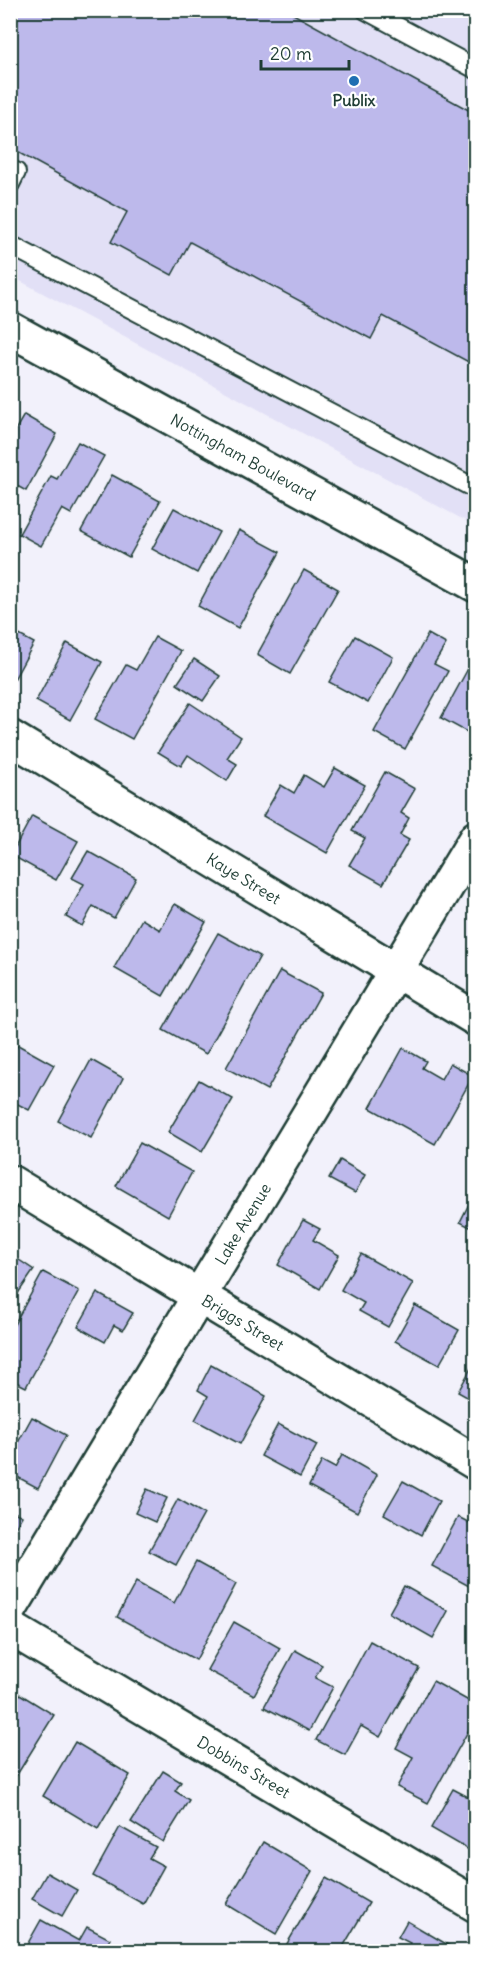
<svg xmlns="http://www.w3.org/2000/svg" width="486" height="1962" font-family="Delius,sans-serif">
<rect width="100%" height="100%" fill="#f2f1fb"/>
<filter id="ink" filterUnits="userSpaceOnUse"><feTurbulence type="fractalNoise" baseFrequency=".0167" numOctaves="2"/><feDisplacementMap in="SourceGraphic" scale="12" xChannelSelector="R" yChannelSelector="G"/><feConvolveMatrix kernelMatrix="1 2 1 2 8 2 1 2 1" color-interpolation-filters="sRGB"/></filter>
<g filter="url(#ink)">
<polygon fill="#e2e0f6" points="10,11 475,11 475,526 11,276"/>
<g fill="#bdb9eb" stroke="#1f3d34" stroke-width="1.5">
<polygon points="10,10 286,10 476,114 476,366 383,316 371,339 190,242 172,275 111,242 127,212 10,148"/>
<polygon points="24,415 57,434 26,491 10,482 10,439"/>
<polygon points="78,442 104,456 71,514 62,509 41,546 19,534 51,476 57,479"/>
<polygon points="112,475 160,501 129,557 81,531"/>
<polygon points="174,508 219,532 197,573 152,549"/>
<polygon points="239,530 280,552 238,628 198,606"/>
<polygon points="304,570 338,589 290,674 257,655"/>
<polygon points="10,630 34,643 12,683 10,682"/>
<polygon points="428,634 446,644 434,664 448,671 405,749 374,732"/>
<polygon points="355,636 393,657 368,703 329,682"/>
<polygon points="155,637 181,651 132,739 95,719 126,665 136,670"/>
<polygon points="67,643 102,662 70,720 36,701"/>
<polygon points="476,654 476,737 441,718"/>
<polygon points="194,659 220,676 203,701 177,684"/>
<polygon points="190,703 241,737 227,758 237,764 227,781 188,755 181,766 158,752"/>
<polygon points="335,768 365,785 327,853 263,816 281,785 294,793 304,775 324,787"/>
<polygon points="385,772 415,789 401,813 409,818 400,835 409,840 383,884 349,865 365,838 352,831"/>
<polygon points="32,816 78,841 56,880 11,855"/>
<polygon points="88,851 136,878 114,918 93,906 82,926 66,917 84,884 72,878"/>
<polygon points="175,904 206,922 163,996 114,968 142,919 160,930"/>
<polygon points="218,933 260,956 206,1054 163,1030"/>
<polygon points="280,971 321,993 267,1090 226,1068"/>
<polygon points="18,1045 54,1065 29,1110 10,1100 10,1057"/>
<polygon points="403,1048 426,1061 422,1068 441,1079 450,1063 473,1076 435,1144 370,1108"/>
<polygon points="91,1060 123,1078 91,1138 58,1121"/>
<polygon points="199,1080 233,1099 202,1152 168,1132"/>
<polygon points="140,1143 192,1172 168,1216 116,1186"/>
<polygon points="340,1160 365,1175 355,1193 329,1179"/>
<polygon points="476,1190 476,1230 460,1222"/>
<polygon points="303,1220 320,1229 313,1240 339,1255 320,1289 278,1265"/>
<polygon points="10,1254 34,1270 10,1305"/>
<polygon points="361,1254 413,1283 388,1327 359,1311 364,1303 341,1290"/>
<polygon points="43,1272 79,1291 26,1387 10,1379 10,1332"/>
<polygon points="97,1293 133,1313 123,1330 114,1325 105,1342 78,1327"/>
<polygon points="415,1305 459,1330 439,1365 395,1341"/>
<polygon points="476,1359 476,1402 458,1392"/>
<polygon points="211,1365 266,1396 240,1444 195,1420 208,1396 198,1390"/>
<polygon points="32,1417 66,1435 38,1488 10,1473 10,1457"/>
<polygon points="278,1424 317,1445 300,1477 261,1456"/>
<polygon points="342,1455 377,1475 357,1512 309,1486 322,1461 335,1468"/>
<polygon points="403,1481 439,1501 421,1535 384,1514"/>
<polygon points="147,1489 167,1498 155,1522 135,1513"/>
<polygon points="178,1499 204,1514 176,1565 149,1551"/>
<polygon points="10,1510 22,1516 10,1537"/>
<polygon points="458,1517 476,1526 476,1574 469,1586 432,1566"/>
<polygon points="196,1562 236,1584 196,1660 117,1617 136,1582 174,1603"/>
<polygon points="404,1586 448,1611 433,1638 389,1613"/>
<polygon points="234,1622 280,1648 254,1695 207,1670"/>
<polygon points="370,1641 419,1668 380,1737 361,1726 345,1755 316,1740"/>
<polygon points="295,1650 322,1665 315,1678 333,1687 309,1731 264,1707"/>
<polygon points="433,1681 476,1705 476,1717 428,1803 397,1787 413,1757 396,1748"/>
<polygon points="10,1688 54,1715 10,1786"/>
<polygon points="75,1742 130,1775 98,1829 43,1796"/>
<polygon points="163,1771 181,1782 175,1791 189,1800 163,1842 131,1822"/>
<polygon points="453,1789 476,1801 476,1854 431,1828"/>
<polygon points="120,1827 156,1847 149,1858 164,1866 143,1904 93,1876"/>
<polygon points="263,1842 312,1871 276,1934 226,1904"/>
<polygon points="47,1873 77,1890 62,1916 32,1899"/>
<polygon points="326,1878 369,1903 340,1952 292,1952 285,1947"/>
<polygon points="41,1920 79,1941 87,1927 110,1939 103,1952 23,1952"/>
<polygon points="407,1921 460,1952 405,1952 410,1943 398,1937"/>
</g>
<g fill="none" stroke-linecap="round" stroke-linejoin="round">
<defs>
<g id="service">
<polyline points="366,10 476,69"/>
<polyline points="10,184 16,172"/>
<polyline points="10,245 476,489"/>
</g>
<g id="minor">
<path id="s1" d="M 10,737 L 476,1019"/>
<path id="s2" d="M 10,1182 L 476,1463"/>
<path id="s3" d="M 10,1609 L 476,838"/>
<path id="s4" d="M 10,1628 L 476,1905"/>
</g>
<g id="tertiary">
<path id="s5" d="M 10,329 L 476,585"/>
</g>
</defs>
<use href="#service" stroke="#1f3d34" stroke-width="22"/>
<use href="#minor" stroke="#1f3d34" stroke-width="38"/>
<use href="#tertiary" stroke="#1f3d34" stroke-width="38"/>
<use href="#service" stroke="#fff" stroke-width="18"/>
<use href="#minor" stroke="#fff" stroke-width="33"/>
<use href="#tertiary" stroke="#fff" stroke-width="33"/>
</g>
</g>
<circle fill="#1f6fb2" stroke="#fff" stroke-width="2" cx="354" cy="81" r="6"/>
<g text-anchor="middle" stroke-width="4.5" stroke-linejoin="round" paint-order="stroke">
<g font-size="16" font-weight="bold" fill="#1f3d34" stroke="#fff">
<text x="354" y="106">Publix</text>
</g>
<g font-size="16" fill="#1f3d34" stroke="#fff">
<text dy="6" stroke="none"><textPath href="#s5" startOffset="266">Nottingham Boulevard</textPath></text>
<text dy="6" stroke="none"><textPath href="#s1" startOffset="273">Kaye Street</textPath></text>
<text dy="6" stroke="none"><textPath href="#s3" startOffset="450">Lake Avenue</textPath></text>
<text dy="6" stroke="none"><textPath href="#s2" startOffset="272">Briggs Street</textPath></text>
<text dy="6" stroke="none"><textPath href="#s4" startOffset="272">Dobbins Street</textPath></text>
</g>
</g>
<rect width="486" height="1962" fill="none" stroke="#fff" stroke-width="36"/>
<rect x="18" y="18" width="450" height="1926" fill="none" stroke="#1f3d34" stroke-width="2" filter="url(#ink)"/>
<path d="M261 60v9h88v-9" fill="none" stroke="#1f3d34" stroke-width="3"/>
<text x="270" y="60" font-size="18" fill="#1f3d34" stroke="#ffffff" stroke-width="4.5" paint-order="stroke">20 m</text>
</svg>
